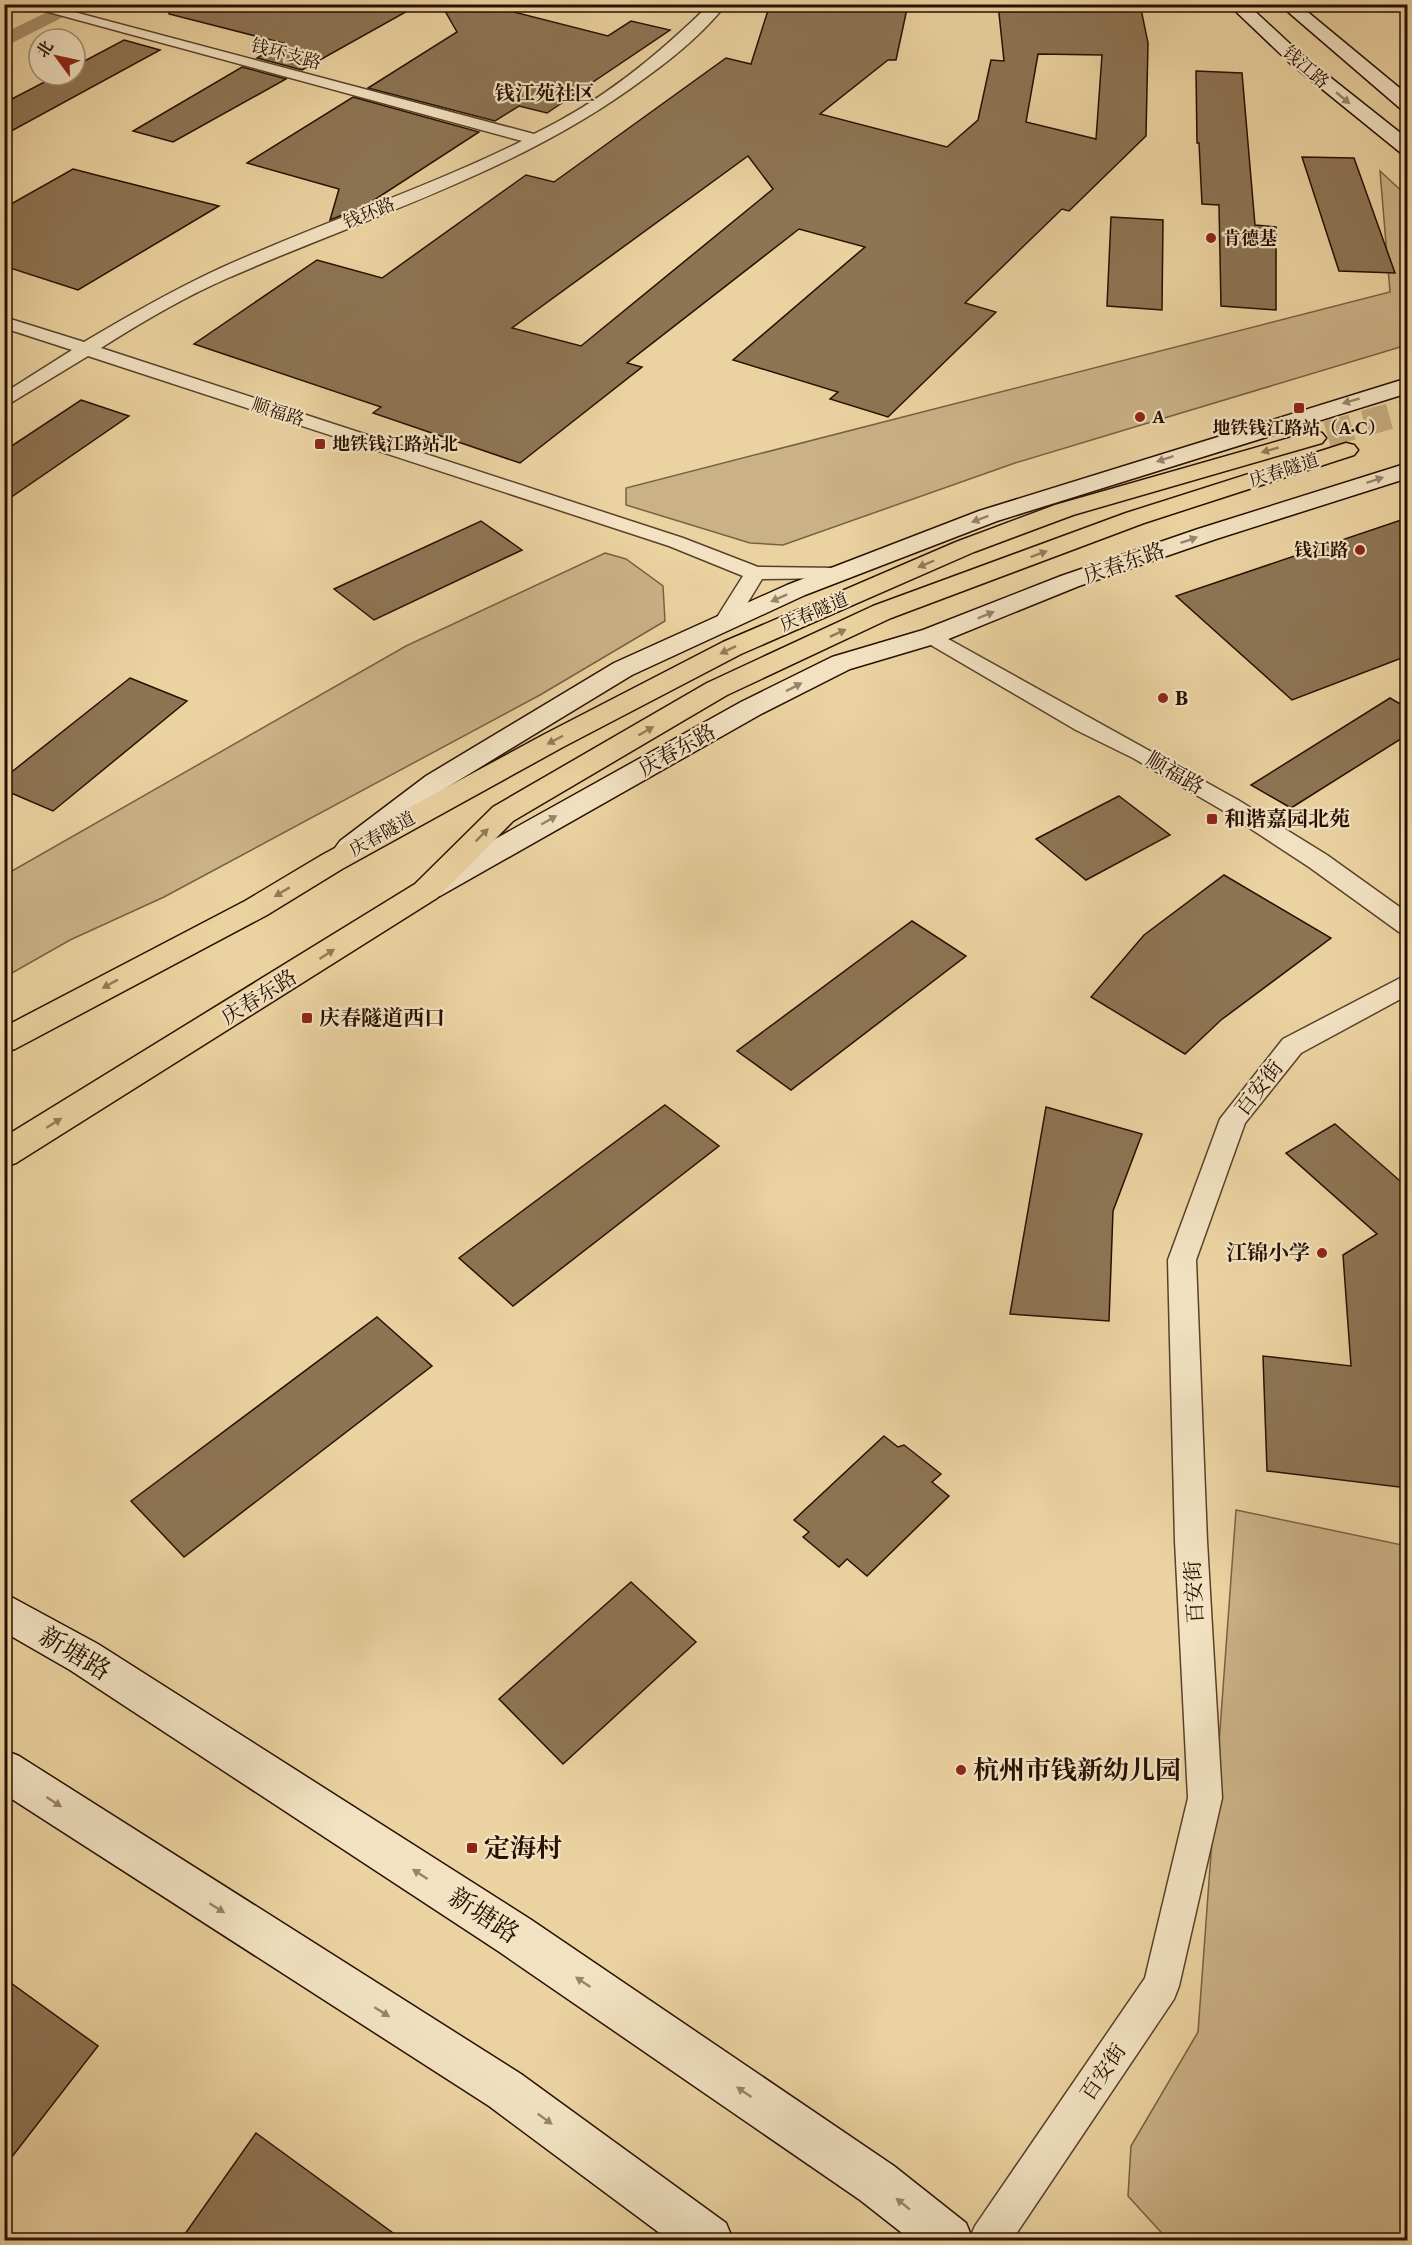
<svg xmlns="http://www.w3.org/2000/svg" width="1412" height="2245" font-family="'EB Garamond','Noto Serif SC',serif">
<rect width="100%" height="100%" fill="#ebd3a1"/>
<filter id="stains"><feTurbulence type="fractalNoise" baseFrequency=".00333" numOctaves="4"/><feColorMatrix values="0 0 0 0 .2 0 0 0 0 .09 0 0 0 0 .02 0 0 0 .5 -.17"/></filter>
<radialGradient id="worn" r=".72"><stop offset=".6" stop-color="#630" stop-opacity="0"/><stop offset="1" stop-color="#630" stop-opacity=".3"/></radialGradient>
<g fill="#cab286" stroke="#796044" stroke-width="1.5">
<polygon points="1380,171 1407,196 1407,345 1015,463 783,545 750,543 626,505 626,488 1390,292"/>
<polygon points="605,553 626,559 663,586 665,621 540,695 164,897 70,940 5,977 5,875 406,646"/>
<polygon points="1236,1510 1407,1546 1407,2240 1168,2240 1128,2196 1131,2146 1198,2032"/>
</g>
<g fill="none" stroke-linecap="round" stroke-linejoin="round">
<polygon fill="#a9906b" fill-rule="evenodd" points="64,4 89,4 4,47 4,33"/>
</g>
<g fill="#8d7554" stroke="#280f01" stroke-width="1.5" fill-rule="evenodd">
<polygon points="170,4 420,4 302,70 257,58 283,43 169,14"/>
<polygon points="441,4 483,4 608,36 631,21 670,30 547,113 519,106 495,121 368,88 457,32"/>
<path d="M 770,4 L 908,4 L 896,60 L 888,60 L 820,114 L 947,147 L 978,120 L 991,60 L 1004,61 L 998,4 L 1140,4 L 1148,43 L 1146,136 L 1069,211 L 1062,209 L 965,303 L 996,312 L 888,417 L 830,399 L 838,392 L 733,360 L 865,247 L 799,229 L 627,363 L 642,367 L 520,463 L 373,413 L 381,407 L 194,344 L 317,260 L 382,278 L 526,175 L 554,182 L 726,58 L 751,64 ZM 1038,54 L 1102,55 L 1096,139 L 1026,122 ZM 748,156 L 773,189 L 581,346 L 512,328 Z"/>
<polygon points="124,40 160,50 4,135 4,103 58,75 75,75 75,66"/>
<polygon points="242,67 286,79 173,142 133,131"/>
<polygon points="1196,71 1242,73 1255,225 1276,227 1276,310 1221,306 1219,205 1202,204 1199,143 1197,143"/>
<polygon points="353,97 479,132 365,206 330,220 339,189 247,163"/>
<polygon points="1302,157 1354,158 1395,273 1339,271"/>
<polygon points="73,169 100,176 219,206 78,290 4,266 4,208"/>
<polygon points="1111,217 1163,220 1162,310 1107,306"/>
<polygon points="81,400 129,416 4,502 4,451"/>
<polygon points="1407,518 1407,656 1292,700 1176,596"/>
<polygon points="481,521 522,550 374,620 334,589"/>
<polygon points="130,678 187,701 53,811 4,790 4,778"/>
<polygon points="1390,698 1407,708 1407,735 1291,808 1251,785"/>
<polygon points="1119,796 1170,835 1086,880 1036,839"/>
<polygon points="1224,875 1331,938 1221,1020 1185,1054 1091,997 1144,935"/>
<polygon points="912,921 966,956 791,1090 737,1051"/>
<polygon points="665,1105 719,1146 513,1306 459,1258"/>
<polygon points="1046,1107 1142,1134 1113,1211 1109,1321 1010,1314"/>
<polygon points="1335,1124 1407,1187 1407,1488 1267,1471 1263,1356 1351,1366 1343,1255 1377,1234 1286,1153"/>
<polygon points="377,1317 432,1366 184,1557 131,1501"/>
<polygon points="884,1436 898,1447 904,1445 941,1474 932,1482 949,1496 867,1576 847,1559 839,1567 803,1537 809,1532 794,1520"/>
<polygon points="631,1582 696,1642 563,1764 499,1699"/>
<polygon points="4,1978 98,2046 4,2167"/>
<polygon points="256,2133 404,2241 180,2241"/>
</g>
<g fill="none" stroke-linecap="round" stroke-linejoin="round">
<polyline stroke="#c4ac81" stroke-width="26" stroke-dasharray="26 13" stroke-linecap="butt" points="1327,434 1408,411"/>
<defs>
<g id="minor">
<path d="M 19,4 L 44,4 L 534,134 C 601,102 657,56 710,4 L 726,4 C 704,33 674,57 645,78 C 521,171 369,216 228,278 C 184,297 142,322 101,348 L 683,538 L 758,567 L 838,568 L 845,570 L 848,574 L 845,578 L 762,579 L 733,627 L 717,627 L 714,622 L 743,576 L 669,546 L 88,356 L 4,407 L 4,393 L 72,350 L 4,328 L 4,317 L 84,342 C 126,317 168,293 212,272 C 314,225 421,191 522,141 Z"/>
<polygon points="932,630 1238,800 1327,855 1408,913 1408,934 1399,932 1309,867 1222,810 1133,758 1076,730 924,641 921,636 924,631"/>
<polygon points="1408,974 1408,995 1301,1053 1245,1123 1196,1260 1207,1541 1222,1798 1179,1986 1174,1999 1012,2240 969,2240 975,2226 1145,1978 1188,1798 1175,1541 1168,1260 1220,1119 1283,1039"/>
</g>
<g id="secondary">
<polygon points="1228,4 1247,4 1302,55 1408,139 1408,155 1401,153 1290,63"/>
<polygon points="1279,4 1298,4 1408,95 1408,111 1401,109"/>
<polygon points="1408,378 1408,393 997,521 805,595 632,675 446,788 360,855 350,858 340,855 335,848 340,841 426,776 614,663 787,585 979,511"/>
<polygon points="1408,463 1408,478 1216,539 1079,586 941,642 850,669 761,714 440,896 429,899 418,896 414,889 418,882 741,702 832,657 923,630 1061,576 1198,529"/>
<polygon points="4,1593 98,1644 530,1919 894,2166 966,2223 973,2240 911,2240 860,2200 498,1951 70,1670 4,1632"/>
<polygon points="4,1750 19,1756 521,2074 726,2223 733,2240 669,2240 489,2106 4,1794"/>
</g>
<g id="primary">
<polygon points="1314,431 1322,433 1326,438 1322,443 1073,515 974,552 741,654 563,747 342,869 267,915 15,1049 4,1052 4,1027 245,901 322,855 543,735 723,642 956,542 1055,505"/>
<polygon points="1346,443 1354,445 1358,450 1354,455 1144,523 891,618 727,695 513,821 437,898 16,1163 4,1167 4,1137 415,884 493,807 707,683 873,606 1126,513"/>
</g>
</defs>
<use href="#minor" stroke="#594029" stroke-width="3"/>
<use href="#secondary" stroke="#280f01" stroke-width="3"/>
<use href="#primary" stroke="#280f01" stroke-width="3"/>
<use href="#minor" fill="#f2e2c2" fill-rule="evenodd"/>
<use href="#secondary" fill="#f2e2c2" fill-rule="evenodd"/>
<use href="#primary" fill="#ebd3a1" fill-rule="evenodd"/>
</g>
<defs><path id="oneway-solid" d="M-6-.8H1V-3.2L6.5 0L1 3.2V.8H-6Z" transform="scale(1.5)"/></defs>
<g fill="#97836b">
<use href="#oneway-solid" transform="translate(1343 98) rotate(40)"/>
<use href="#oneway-solid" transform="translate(1351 401) rotate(164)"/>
<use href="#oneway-solid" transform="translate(1165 459) rotate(162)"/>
<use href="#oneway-solid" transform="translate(1375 480) rotate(-18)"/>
<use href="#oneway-solid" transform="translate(980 519) rotate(159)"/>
<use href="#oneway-solid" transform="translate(1189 540) rotate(-19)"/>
<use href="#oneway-solid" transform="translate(779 598) rotate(156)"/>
<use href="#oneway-solid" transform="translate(986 615) rotate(-22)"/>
<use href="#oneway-solid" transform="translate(794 687) rotate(-27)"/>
<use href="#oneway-solid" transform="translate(549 820) rotate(-30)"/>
<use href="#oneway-solid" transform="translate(54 1802) rotate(33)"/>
<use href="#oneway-solid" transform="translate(420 1874) rotate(-147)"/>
<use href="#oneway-solid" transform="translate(217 1908) rotate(32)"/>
<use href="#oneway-solid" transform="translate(583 1982) rotate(-146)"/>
<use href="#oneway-solid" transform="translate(382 2012) rotate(32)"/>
<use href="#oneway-solid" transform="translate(744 2092) rotate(-146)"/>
<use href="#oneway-solid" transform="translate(545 2119) rotate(36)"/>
<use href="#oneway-solid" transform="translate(903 2204) rotate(-141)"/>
</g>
<g fill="#937b59">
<use href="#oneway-solid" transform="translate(1270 450) rotate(164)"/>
<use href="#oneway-solid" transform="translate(1039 554) rotate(-20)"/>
<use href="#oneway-solid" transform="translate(926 564) rotate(157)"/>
<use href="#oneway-solid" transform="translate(838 633) rotate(-25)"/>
<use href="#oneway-solid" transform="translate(728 650) rotate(154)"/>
<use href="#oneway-solid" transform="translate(646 731) rotate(-30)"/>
<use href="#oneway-solid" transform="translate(555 740) rotate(152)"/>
<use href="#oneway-solid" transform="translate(482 835) rotate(-45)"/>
<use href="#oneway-solid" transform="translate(282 892) rotate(149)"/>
<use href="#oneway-solid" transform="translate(327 954) rotate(-33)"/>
<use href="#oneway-solid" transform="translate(110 984) rotate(151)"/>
<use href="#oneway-solid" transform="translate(54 1123) rotate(-32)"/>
</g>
<g fill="#8f2418" stroke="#f2e2c2" stroke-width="2">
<circle cx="1211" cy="238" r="6"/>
<rect x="1293" y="402" width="12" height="12" rx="3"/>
<circle cx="1140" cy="417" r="6"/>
<rect x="314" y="438" width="12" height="12" rx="3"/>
<circle cx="1360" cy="550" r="6"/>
<circle cx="1163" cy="698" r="6"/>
<rect x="1206" y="813" width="12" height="12" rx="3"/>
<rect x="301" y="1012" width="12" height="12" rx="3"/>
<circle cx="1322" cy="1253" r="6"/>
<circle cx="961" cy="1770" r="6"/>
<rect x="466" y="1842" width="12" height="12" rx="3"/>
</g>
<g text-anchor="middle" stroke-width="4.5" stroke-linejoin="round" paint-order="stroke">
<g font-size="18" fill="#280f01" stroke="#f2e2c2">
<text transform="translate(286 54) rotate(15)" y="6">钱环支路</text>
<text transform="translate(1306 67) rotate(41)" y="6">钱江路</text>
<text transform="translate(369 213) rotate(-22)" y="6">钱环路</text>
<text transform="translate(278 412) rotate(18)" y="6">顺福路</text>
<text transform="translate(1284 470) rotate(-18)" y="6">庆春隧道</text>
<text transform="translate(814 612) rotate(-23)" y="6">庆春隧道</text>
<text transform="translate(382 834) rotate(-29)" y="6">庆春隧道</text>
</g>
<g font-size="18" font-weight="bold" fill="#280f01" stroke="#f2e2c2" text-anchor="start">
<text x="1223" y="244">肯德基</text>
<text x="1152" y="423">A</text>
<text x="1299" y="434" text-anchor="middle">地铁钱江路站（A·C）</text>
<text x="332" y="450">地铁钱江路站北</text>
<text x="1348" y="556" text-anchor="end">钱江路</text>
</g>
<g font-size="20" font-weight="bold" fill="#280f01" stroke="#f2e2c2">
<text x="545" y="100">钱江苑社区</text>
</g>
<g font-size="21" fill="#280f01" stroke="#f2e2c2">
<text transform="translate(1124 563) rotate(-19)" y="7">庆春东路</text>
<text transform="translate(677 750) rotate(-29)" y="7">庆春东路</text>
<text transform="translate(1175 773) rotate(30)" y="7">顺福路</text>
<text transform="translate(259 997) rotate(-32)" y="7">庆春东路</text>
<text transform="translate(1259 1088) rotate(-52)" y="7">百安街</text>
<text transform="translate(1194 1592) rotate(-93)" y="7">百安街</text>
<text transform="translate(1103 2072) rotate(-56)" y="7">百安街</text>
</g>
<g font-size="21" font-weight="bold" fill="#280f01" stroke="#f2e2c2" text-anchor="start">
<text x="1175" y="705">B</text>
<text x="1224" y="826">和谐嘉园北苑</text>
<text x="319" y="1025">庆春隧道西口</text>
<text x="1310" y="1260" text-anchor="end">江锦小学</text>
</g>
<g font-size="26" fill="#280f01" stroke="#f2e2c2">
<text transform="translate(75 1653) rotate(31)" y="9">新塘路</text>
<text transform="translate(484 1915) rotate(33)" y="9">新塘路</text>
</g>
<g font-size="26" font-weight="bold" fill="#280f01" stroke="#f2e2c2" text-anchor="start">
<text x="973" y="1779">杭州市钱新幼儿园</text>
<text x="484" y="1857">定海村</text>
</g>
</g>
<rect width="1412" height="2245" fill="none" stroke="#ebd3a1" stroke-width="24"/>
<rect x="6" y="6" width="1400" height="2233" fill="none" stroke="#280f01" stroke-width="3"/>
<rect x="12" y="12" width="1388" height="2221" fill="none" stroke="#280f01" stroke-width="1.5"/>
<g transform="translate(57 57) rotate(303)"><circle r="28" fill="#f2e2c2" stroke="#a18e75" stroke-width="1.5"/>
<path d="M0-4.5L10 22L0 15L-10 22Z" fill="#8f2418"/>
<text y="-9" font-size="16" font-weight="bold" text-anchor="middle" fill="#280f01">北</text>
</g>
<rect width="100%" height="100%" filter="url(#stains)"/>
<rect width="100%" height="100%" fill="url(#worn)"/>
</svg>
